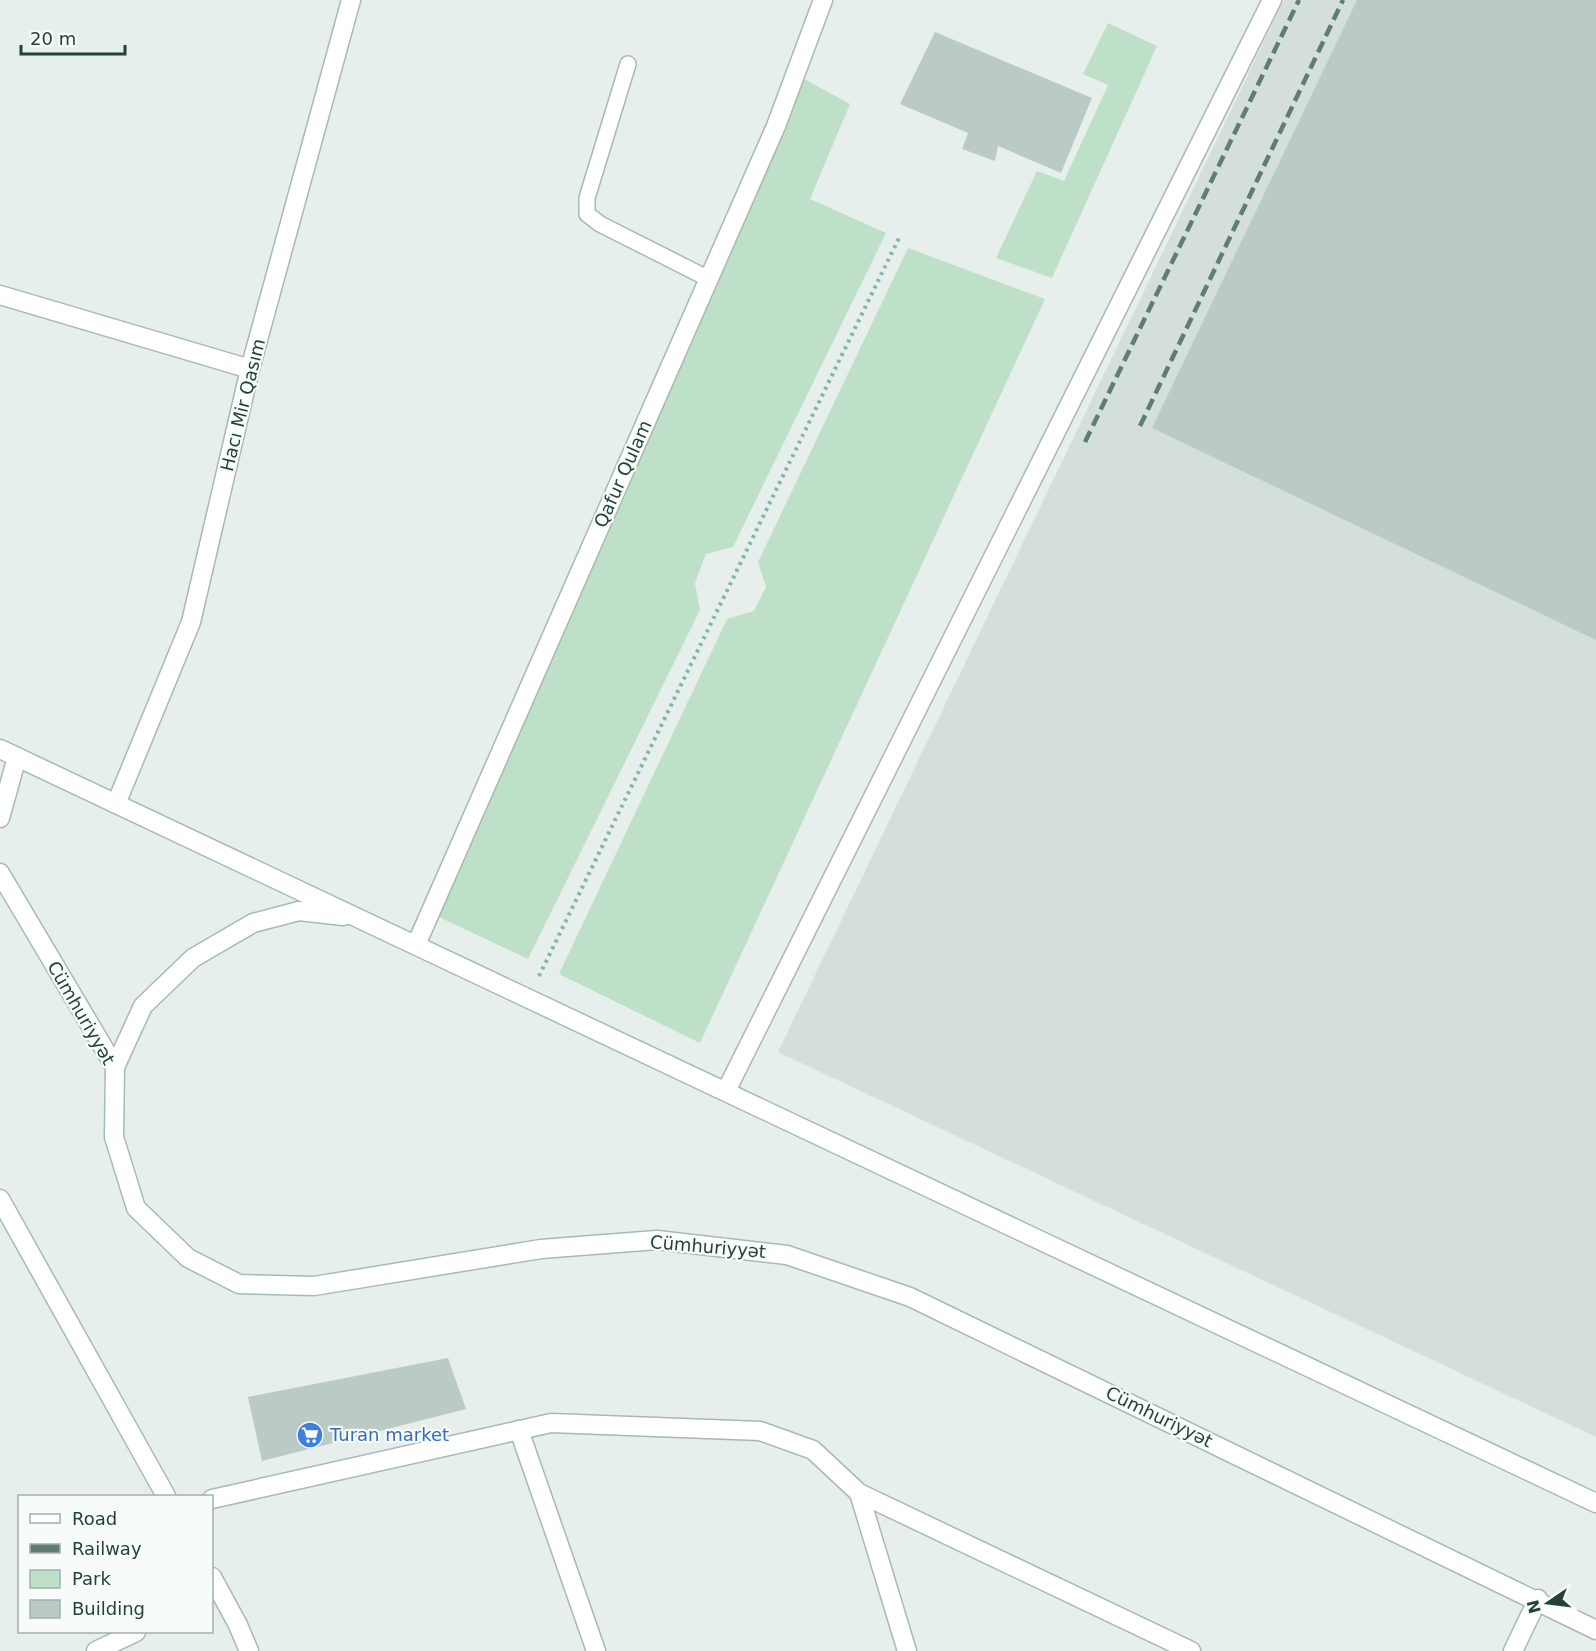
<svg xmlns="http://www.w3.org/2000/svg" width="1596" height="1651" font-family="'DejaVu Sans',sans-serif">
<rect width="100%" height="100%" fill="#e6efeb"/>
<polygon fill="#d4dfda" points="1284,0 1596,0 1596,1437 778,1052"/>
<g fill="#bfe0c8">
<polygon points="1108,23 1157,46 1052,278 996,258 1037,171 1064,181 1108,85 1083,74"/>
<polygon points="804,79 850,104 810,199 886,233 733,547 706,554 695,583 700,610 528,959 439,917"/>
<polygon points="908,248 1045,299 700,1043 559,974 727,619 754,611 766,587 758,562"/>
</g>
<g fill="#bbcac4">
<polygon points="1357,0 1596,0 1596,640 1152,428"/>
<polygon points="935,32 1092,98 1061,173 998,146 995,161 962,149 968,133 900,104"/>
<polygon points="448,1358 466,1409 262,1461 248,1397"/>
</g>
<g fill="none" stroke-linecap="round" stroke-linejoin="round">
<defs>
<polyline id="lane" points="628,64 587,198 587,214 600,224 709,279"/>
<g id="street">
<polyline points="0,295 250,369"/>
<polyline points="116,804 191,622 250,369 351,0"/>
<polyline points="0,818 17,757"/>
<polyline points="416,945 776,126 823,0"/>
<polyline points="726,1091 1272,0"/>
<polyline points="0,1199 166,1496"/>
<polyline points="519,1430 596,1651"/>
<polyline points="859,1493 907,1651"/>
<polyline points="212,1499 551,1423 760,1431 813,1450 859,1493 1191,1651"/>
<polyline points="212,1577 238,1625 249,1651"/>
<polyline points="96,1651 136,1632"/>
<polyline points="1513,1651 1538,1599"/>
</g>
<g id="secondary">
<polyline points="0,749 1596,1503"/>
<polyline points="0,873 115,1067 114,1137 136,1208 188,1258 239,1284 314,1286 541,1249 657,1240 787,1255 910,1297 1596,1630"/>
<polyline points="115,1067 143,1006 193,958 253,923 299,911 343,916"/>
</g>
</defs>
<use href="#lane" stroke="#a8b8b2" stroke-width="18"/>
<use href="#street" stroke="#a8b8b2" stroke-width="21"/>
<use href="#secondary" stroke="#a4bbb3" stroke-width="21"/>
<polyline stroke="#86b3a5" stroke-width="4" stroke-dasharray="3 4.5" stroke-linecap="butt" points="539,976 899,238"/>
<use href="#lane" stroke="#fff" stroke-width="15"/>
<use href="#street" stroke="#fff" stroke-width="18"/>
<use href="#secondary" stroke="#fff" stroke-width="18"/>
<g stroke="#5f7d75" stroke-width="4.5" stroke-dasharray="12 6" stroke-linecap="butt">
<polyline points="1140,426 1343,0"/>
<polyline points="1085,442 1299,0"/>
</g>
</g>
<defs>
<symbol id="supermarket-disc" viewBox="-11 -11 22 22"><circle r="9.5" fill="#3f7fe0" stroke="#f7fbf9"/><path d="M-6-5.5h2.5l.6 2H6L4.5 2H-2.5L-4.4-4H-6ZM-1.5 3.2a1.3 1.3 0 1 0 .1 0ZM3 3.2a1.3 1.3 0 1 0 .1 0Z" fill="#fff"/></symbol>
</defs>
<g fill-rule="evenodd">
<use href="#supermarket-disc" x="295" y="1420" width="30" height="30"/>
</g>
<g text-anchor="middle" stroke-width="4.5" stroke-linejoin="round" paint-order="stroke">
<g font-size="18" fill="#24423a" stroke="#f7fbf9">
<text transform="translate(243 405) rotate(-76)" y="6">Hacı Mir Qasım</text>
<text transform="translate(623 474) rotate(-66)" y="6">Qafur Qulam</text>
<text transform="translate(81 1013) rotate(60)" y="6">Cümhuriyyət</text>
<text transform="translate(708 1247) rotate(5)" y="6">Cümhuriyyət</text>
<text transform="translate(1159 1417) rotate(26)" y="6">Cümhuriyyət</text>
</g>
<g font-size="18" fill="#366cbe" stroke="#f7fbf9" text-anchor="start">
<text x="330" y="1441">Turan market</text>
</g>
</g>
<rect x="18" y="1495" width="195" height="138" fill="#f7fbf9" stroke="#a3b1ad" stroke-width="1.5"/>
<rect x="30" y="1514" width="30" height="9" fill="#ffffff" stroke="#a3b1ad" stroke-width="1.5"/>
<text x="72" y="1525" font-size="18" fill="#24423a">Road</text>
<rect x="30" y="1544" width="30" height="9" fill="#5f7d75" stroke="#a3b1ad" stroke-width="1.5"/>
<text x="72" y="1555" font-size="18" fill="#24423a">Railway</text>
<rect x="30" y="1570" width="30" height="18" fill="#bfe0c8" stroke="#a3b1ad" stroke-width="1.5"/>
<text x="72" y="1585" font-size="18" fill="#24423a">Park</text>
<rect x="30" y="1600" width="30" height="18" fill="#bbcac4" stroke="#a3b1ad" stroke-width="1.5"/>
<text x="72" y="1615" font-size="18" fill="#24423a">Building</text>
<g transform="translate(1548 1603) rotate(256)" stroke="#f7fbf9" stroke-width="4.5" paint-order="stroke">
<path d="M0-4.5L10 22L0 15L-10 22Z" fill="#24423a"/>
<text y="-9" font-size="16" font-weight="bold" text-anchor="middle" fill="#24423a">N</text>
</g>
<path d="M21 45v9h104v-9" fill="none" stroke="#24423a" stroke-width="3"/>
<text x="30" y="45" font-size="18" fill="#24423a" stroke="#f7fbf9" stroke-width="4.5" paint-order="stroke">20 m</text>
</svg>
